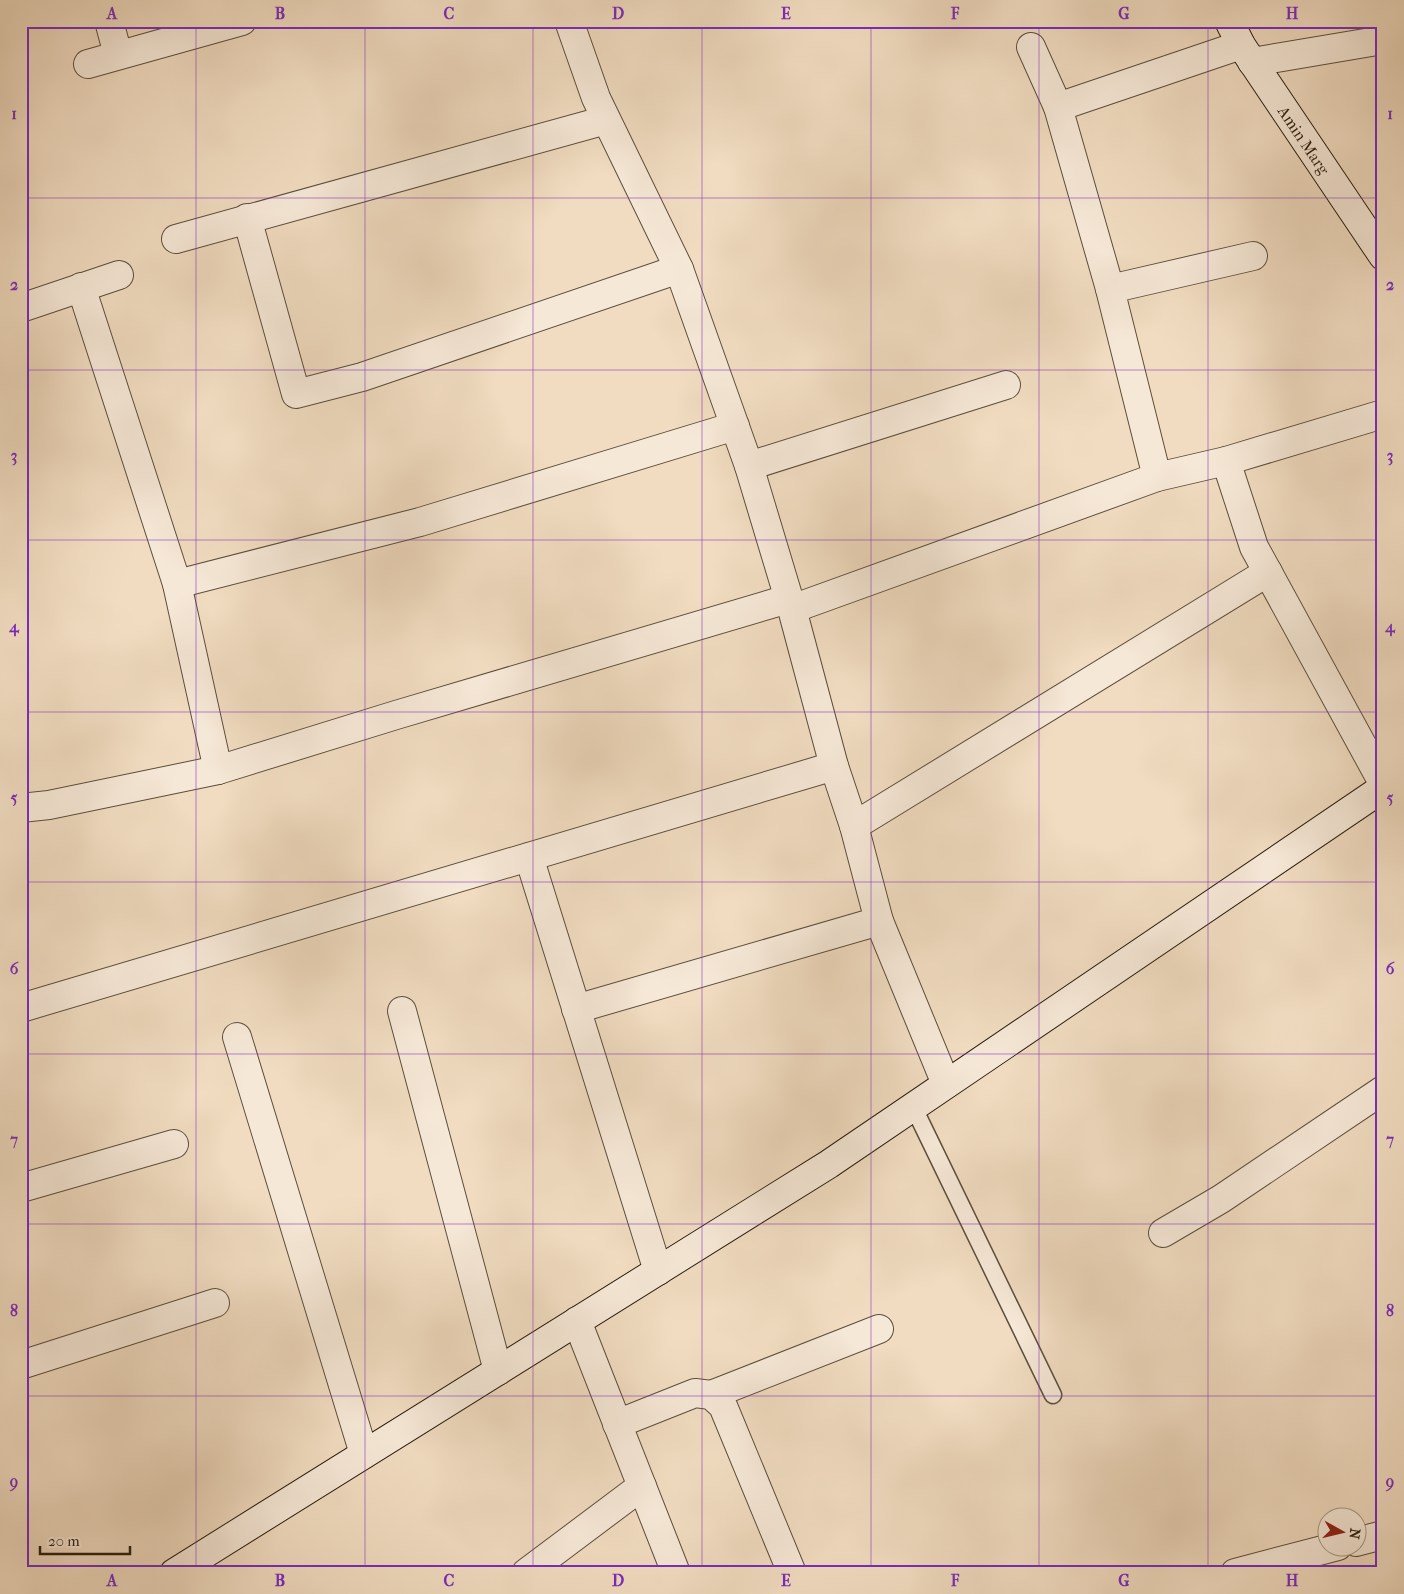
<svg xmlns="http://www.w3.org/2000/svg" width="1404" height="1594" font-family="'IM FELL French Canon',serif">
<rect width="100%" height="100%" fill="#f1dcc1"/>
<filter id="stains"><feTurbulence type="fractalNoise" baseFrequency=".004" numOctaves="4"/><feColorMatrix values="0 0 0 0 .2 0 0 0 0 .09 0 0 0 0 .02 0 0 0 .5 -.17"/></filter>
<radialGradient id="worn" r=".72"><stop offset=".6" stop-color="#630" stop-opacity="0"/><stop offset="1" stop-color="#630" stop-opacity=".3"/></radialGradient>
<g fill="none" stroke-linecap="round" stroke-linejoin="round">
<defs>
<polyline id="lane" points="913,1106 1053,1395"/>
<g id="street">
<polyline points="109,21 118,55"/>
<polyline points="569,21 596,98 679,269 749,466 792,609 834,766 854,826 879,921 946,1084"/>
<polyline points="1031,47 1058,107"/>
<polyline points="1252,62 1383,40"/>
<polyline points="88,64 242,21"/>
<polyline points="247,218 296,394 362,377 679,269"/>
<polyline points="176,239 606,120"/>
<polyline points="1253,256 1110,289 1157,477 1226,461 1383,414"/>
<polyline points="81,287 177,584 218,770"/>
<polyline points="1110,289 1058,107 1241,45"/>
<polyline points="21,308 119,275"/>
<polyline points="1226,461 1254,547 1383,783"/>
<polyline points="749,466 1006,385"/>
<polyline points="177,584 420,522 735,426"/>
<polyline points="792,609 1157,477"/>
<polyline points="21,808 49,805 218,770 396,715 788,599"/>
<polyline points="854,826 1268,572"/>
<polyline points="529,857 658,1271"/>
<polyline points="21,1008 834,766"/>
<polyline points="576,1009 879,921"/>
<polyline points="402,1011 498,1371"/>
<polyline points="237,1037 364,1454"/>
<polyline points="21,1188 174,1144"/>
<polyline points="1163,1233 1221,1199 1383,1090"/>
<polyline points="577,1321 676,1573"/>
<polyline points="21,1365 215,1303"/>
<polyline points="711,1395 879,1329"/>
<polyline points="617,1424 695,1393 711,1395 723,1406 792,1573"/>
<polyline points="1356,1542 1383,1535"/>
<polyline points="526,1573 642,1486"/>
<polyline points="1235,1573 1338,1546"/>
</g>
<g id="secondary">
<polyline points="1229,21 1241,45 1383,256"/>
<polyline points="174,1573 829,1164 1383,788"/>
</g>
</defs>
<use href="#lane" stroke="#5c4e3d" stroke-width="19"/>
<use href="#street" stroke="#5c4e3d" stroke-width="30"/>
<use href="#secondary" stroke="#2b1f11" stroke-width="30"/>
<use href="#lane" stroke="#f6e8d7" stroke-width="16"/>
<use href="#street" stroke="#f6e8d7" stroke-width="28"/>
<use href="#secondary" stroke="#f6e8d7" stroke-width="28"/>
</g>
<path fill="none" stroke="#7b2cbf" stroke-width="1" stroke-opacity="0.55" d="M 196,21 L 196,1573M 365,21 L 365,1573M 533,21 L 533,1573M 702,21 L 702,1573M 871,21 L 871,1573M 1039,21 L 1039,1573M 1208,21 L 1208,1573M 21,198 L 1383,198M 21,370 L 1383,370M 21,540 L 1383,540M 21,712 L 1383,712M 21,882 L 1383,882M 21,1054 L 1383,1054M 21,1224 L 1383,1224M 21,1396 L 1383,1396"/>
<g text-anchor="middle" stroke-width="5" stroke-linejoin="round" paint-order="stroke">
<g font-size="16" fill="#2b1f11" stroke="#f6e8d7">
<text transform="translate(1304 140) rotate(56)" y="6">Amin Marg</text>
</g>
</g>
<rect width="1404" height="1594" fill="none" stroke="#f1dcc1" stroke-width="55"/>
<g transform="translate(1342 1532) rotate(98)"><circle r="24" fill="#f6e8d7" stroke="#a59888"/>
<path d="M0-4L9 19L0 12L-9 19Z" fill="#8f2418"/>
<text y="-8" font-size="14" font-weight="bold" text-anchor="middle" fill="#2b1f11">N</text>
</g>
<path d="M40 1546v8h90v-8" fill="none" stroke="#2b1f11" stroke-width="2.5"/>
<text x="48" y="1546" font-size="15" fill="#2b1f11" stroke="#f6e8d7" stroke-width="4" paint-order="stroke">20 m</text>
<rect x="28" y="28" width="1348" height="1538" fill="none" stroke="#7b2cbf" stroke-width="2"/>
<g font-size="16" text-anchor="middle" font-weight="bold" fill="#7b2cbf">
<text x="112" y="19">A</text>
<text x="280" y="19">B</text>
<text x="449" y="19">C</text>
<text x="618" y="19">D</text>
<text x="786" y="19">E</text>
<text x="955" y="19">F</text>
<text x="1124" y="19">G</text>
<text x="1292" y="19">H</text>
<text x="14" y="119">1</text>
<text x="1390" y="119">1</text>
<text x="14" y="290">2</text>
<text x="1390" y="290">2</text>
<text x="14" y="461">3</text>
<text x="1390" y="461">3</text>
<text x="14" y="632">4</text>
<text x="1390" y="632">4</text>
<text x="14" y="803">5</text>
<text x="1390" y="803">5</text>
<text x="14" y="974">6</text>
<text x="1390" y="974">6</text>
<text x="14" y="1145">7</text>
<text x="1390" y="1145">7</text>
<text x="14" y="1316">8</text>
<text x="1390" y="1316">8</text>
<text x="14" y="1487">9</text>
<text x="1390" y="1487">9</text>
<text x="112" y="1586">A</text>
<text x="280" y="1586">B</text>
<text x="449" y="1586">C</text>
<text x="618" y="1586">D</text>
<text x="786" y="1586">E</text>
<text x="955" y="1586">F</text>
<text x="1124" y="1586">G</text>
<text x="1292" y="1586">H</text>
</g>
<rect width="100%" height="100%" filter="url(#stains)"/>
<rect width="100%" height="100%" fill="url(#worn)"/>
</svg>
